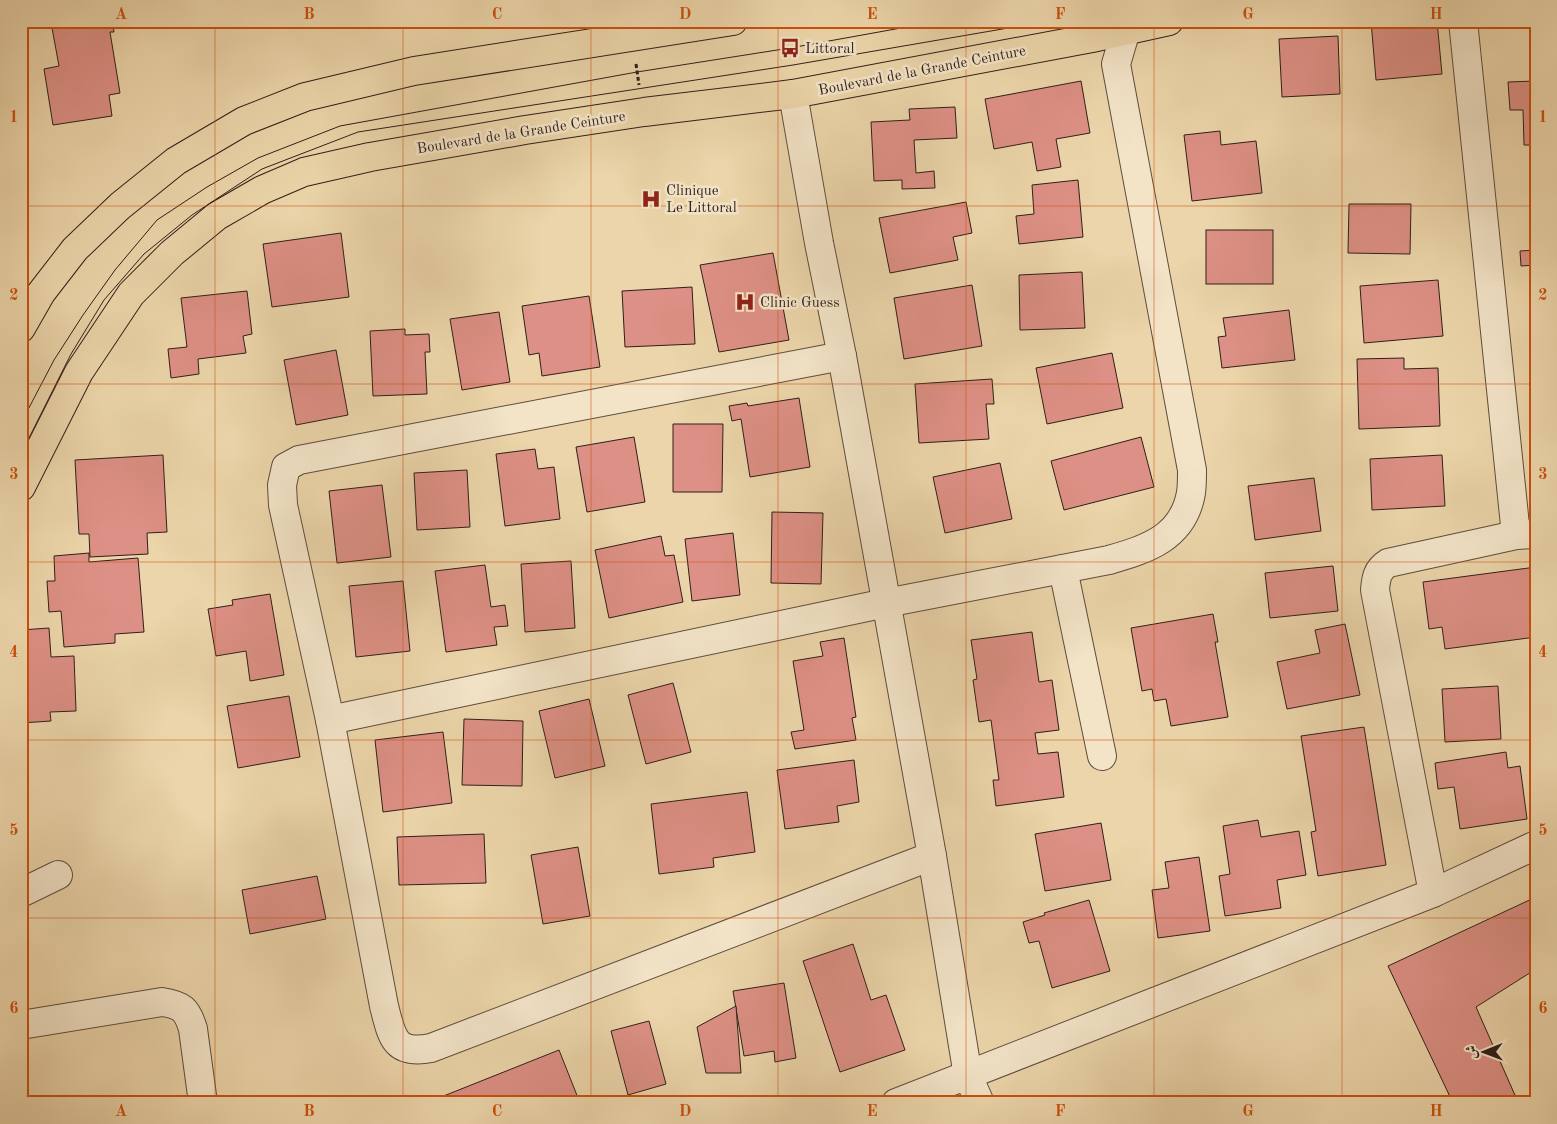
<svg xmlns="http://www.w3.org/2000/svg" width="1557" height="1124" font-family="'Old Standard TT',Amiri,serif">
<rect width="100%" height="100%" fill="#ecd5aa"/>
<filter id="stains"><feTurbulence type="fractalNoise" baseFrequency=".004" numOctaves="4"/><feColorMatrix values="0 0 0 0 .2 0 0 0 0 .09 0 0 0 0 .02 0 0 0 .5 -.17"/></filter>
<radialGradient id="worn" r=".72"><stop offset=".6" stop-color="#630" stop-opacity="0"/><stop offset="1" stop-color="#630" stop-opacity=".3"/></radialGradient>
<g fill="#dd9085" stroke="#2f1f19">
<polygon points="74,21 112,21 114,32 110,32 120,93 109,95 112,116 53,125 44,69 59,66 52,28 75,24"/>
<polygon points="1371,21 1437,21 1442,74 1376,80"/>
<polygon points="1338,36 1340,94 1282,97 1279,39"/>
<polygon points="1081,81 1090,133 1056,139 1061,167 1037,171 1032,142 994,149 985,99"/>
<polygon points="1536,81 1536,145 1524,145 1523,110 1510,110 1508,82"/>
<polygon points="955,107 957,138 914,140 916,173 934,171 935,188 902,189 902,180 874,181 871,122 910,120 909,109"/>
<polygon points="1220,131 1221,145 1256,141 1262,193 1192,201 1184,135"/>
<polygon points="1078,180 1083,237 1019,244 1016,216 1034,214 1032,185"/>
<polygon points="966,202 972,233 953,237 958,260 890,273 879,218"/>
<polygon points="1349,204 1411,204 1410,254 1348,253"/>
<rect x="1206" y="230" width="67" height="54"/>
<polygon points="341,233 349,297 272,307 263,244"/>
<polygon points="1536,250 1536,265 1521,266 1520,251"/>
<polygon points="773,253 789,340 719,352 700,265"/>
<polygon points="1082,272 1085,328 1020,330 1019,275"/>
<polygon points="1438,280 1443,336 1364,343 1360,286"/>
<polygon points="972,285 982,346 904,359 894,298"/>
<polygon points="692,287 695,344 625,347 622,291"/>
<polygon points="247,291 252,334 243,336 246,353 198,359 199,374 171,378 168,349 187,347 181,298"/>
<polygon points="589,296 600,367 542,376 539,353 529,355 522,306"/>
<polygon points="1289,310 1295,360 1222,368 1218,337 1226,336 1223,318"/>
<polygon points="499,312 510,382 462,390 450,319"/>
<polygon points="405,329 405,335 429,334 430,352 425,352 427,394 373,396 370,331"/>
<polygon points="336,350 348,415 296,425 284,360"/>
<polygon points="1112,353 1123,408 1047,424 1036,368"/>
<polygon points="1404,358 1404,369 1438,368 1440,426 1359,429 1357,359"/>
<polygon points="992,379 994,404 986,404 989,439 919,443 915,384"/>
<polygon points="799,398 810,467 750,477 741,419 732,421 729,406 747,403 748,406"/>
<polygon points="673,424 723,424 722,492 673,492"/>
<polygon points="634,437 645,502 587,512 576,447"/>
<polygon points="1141,437 1154,487 1064,510 1051,461"/>
<polygon points="535,449 538,469 554,467 560,519 505,526 496,454"/>
<polygon points="163,455 167,532 147,533 148,554 90,557 89,534 79,534 75,460"/>
<polygon points="1442,455 1445,506 1372,510 1370,459"/>
<polygon points="1000,463 1012,519 945,533 933,477"/>
<polygon points="467,470 470,527 417,530 414,473"/>
<polygon points="1314,478 1321,531 1255,540 1248,486"/>
<polygon points="382,485 391,557 337,563 329,491"/>
<polygon points="772,512 823,513 821,584 771,583"/>
<polygon points="733,533 740,595 692,601 685,539"/>
<polygon points="661,536 665,556 674,555 683,602 609,618 595,550"/>
<polygon points="89,553 89,562 138,558 144,632 115,634 115,643 64,647 61,611 49,612 47,581 55,581 54,556"/>
<polygon points="571,561 575,628 525,632 521,564"/>
<polygon points="485,565 491,607 505,605 508,626 494,627 497,645 446,652 435,571"/>
<polygon points="1333,566 1338,611 1270,618 1265,573"/>
<polygon points="1536,567 1536,637 1445,649 1442,627 1429,629 1423,582"/>
<polygon points="403,581 410,651 356,657 349,586"/>
<polygon points="270,594 284,675 250,681 246,651 216,656 208,609 233,605 232,600"/>
<polygon points="1213,614 1218,642 1215,642 1228,717 1171,726 1166,699 1154,701 1152,689 1142,691 1131,628"/>
<polygon points="1345,624 1360,695 1287,709 1277,662 1320,653 1315,630"/>
<polygon points="49,628 51,657 74,656 76,711 50,712 51,721 21,723 21,630"/>
<polygon points="1032,632 1039,682 1052,680 1059,730 1035,733 1038,754 1058,752 1064,797 996,806 993,780 999,780 991,720 979,722 973,680 977,679 971,640"/>
<polygon points="844,638 856,717 852,718 856,740 795,749 791,732 804,730 793,661 823,656 820,642"/>
<polygon points="673,683 691,752 646,764 628,695"/>
<polygon points="1498,686 1501,739 1445,742 1442,689"/>
<polygon points="289,696 300,757 238,768 227,706"/>
<polygon points="589,699 605,766 555,778 539,711"/>
<polygon points="464,719 523,721 522,786 462,785"/>
<polygon points="1364,727 1386,865 1318,876 1311,832 1316,831 1301,736"/>
<polygon points="443,732 452,803 383,812 375,740"/>
<polygon points="1506,752 1508,768 1520,766 1527,819 1460,829 1454,787 1438,789 1435,763"/>
<polygon points="854,760 859,802 837,806 839,822 785,829 777,770"/>
<polygon points="747,792 755,852 713,858 714,867 659,874 651,804"/>
<polygon points="1258,820 1261,837 1299,831 1306,875 1277,880 1281,908 1225,916 1219,876 1230,874 1223,826"/>
<polygon points="1101,823 1111,880 1045,891 1035,834"/>
<polygon points="484,834 486,883 399,885 397,837"/>
<polygon points="578,847 590,916 543,924 531,855"/>
<polygon points="1199,857 1210,931 1158,938 1152,890 1169,888 1165,862"/>
<polygon points="317,876 326,919 250,934 242,890"/>
<polygon points="1536,897 1536,969 1476,1007 1518,1102 1453,1103 1388,966"/>
<polygon points="1089,900 1110,971 1052,988 1039,941 1029,943 1023,922 1045,915 1044,913"/>
<polygon points="853,944 871,1000 886,995 905,1050 840,1072 803,961"/>
<polygon points="784,983 796,1058 775,1062 774,1051 744,1056 733,991"/>
<polygon points="736,1006 741,1073 706,1073 697,1027"/>
<polygon points="649,1021 666,1084 628,1095 611,1031"/>
<polygon points="559,1050 580,1103 426,1103"/>
</g>
<g fill="none" stroke-linecap="round" stroke-linejoin="round">
<defs>
<g id="minor">
<polyline points="1463,21 1516,535"/>
<polyline points="793,94 819,243 842,356 932,856 968,1076 980,1103"/>
<path d="M 842,356 L 299,460 L 286,467 L 282,485 L 283,505 L 330,720 L 384,1006 C 392,1037 394,1055 431,1048 L 932,856"/>
<polyline points="1063,569 1102,756"/>
<path d="M 330,720 L 886,603 L 1109,560 C 1147,549 1183,538 1191,493 C 1192,486 1192,477 1192,470 L 1116,64 L 1126,30 L 1126,21"/>
<polyline points="21,893 58,875"/>
<path d="M 1433,893 L 1375,590 C 1376,578 1377,570 1388,563 L 1516,535 L 1536,534"/>
<path d="M 21,1025 L 162,1002 C 182,1005 187,1009 193,1029 L 203,1103"/>
<polyline points="896,1103 1433,893 1536,845"/>
</g>
<g id="major">
<polyline points="21,328 41,293 75,249 120,206 176,161 244,121 305,97 414,71 733,21"/>
<polyline points="21,487 79,372 131,294 172,253 217,216 262,190 304,172 370,157 525,130 644,112 793,94 1092,38 1169,21"/>
</g>
</defs>
<use href="#minor" stroke="#5e4c3d" stroke-width="30"/>
<use href="#major" stroke="#2f1f19" stroke-width="30"/>
<polyline stroke="#2f1f19" stroke-width="3" stroke-dasharray="4 2.5" stroke-linecap="butt" points="636,64 639,85"/>
<use href="#minor" stroke="#f3e4c8" stroke-width="28"/>
<use href="#major" stroke="#ecd5aa" stroke-width="28"/>
<g stroke="#2f1f19" stroke-width="1">
<polyline points="21,423 54,360 83,315 115,270 157,220 207,187 258,158 340,126 637,72 790,48 940,21"/>
<polyline points="21,454 71,354 104,300 144,254 192,215 262,169 358,132 793,65 1049,21"/>
</g>
</g>
<path fill="none" stroke="#cc500e" stroke-width="1" stroke-opacity="0.55" d="M 215,21 L 215,1103M 403,21 L 403,1103M 591,21 L 591,1103M 778,21 L 778,1103M 966,21 L 966,1103M 1154,21 L 1154,1103M 1342,21 L 1342,1103M 21,206 L 1536,206M 21,384 L 1536,384M 21,562 L 1536,562M 21,740 L 1536,740M 21,918 L 1536,918"/>
<defs>
<symbol id="bus-bare" viewBox="-9 -9 18 18"><path d="M-5-6H5V4H4V6H2V4H-2V6H-4V4H-5ZM-3.5-4V0h7V-4ZM-3.5 1.2v1.5H-2V1.2ZM2 1.2v1.5H3.5V1.2Z" fill="#8f2418" stroke="#f3e4c8" stroke-width="2.5" paint-order="stroke"/></symbol>
<symbol id="hospital-bare" viewBox="-9 -9 18 18"><path d="M-5-5h3v3.5h4V-5h3V5h-3V1.5h-4V5h-3Z" fill="#8f2418" stroke="#f3e4c8" stroke-width="2.5" paint-order="stroke"/></symbol>
</defs>
<g fill-rule="evenodd">
<use href="#bus-bare" x="776" y="34" width="28" height="28"/>
<use href="#hospital-bare" x="637" y="185" width="28" height="28"/>
<use href="#hospital-bare" x="731" y="288" width="28" height="28"/>
</g>
<g text-anchor="middle" stroke-width="5" stroke-linejoin="round" paint-order="stroke">
<g font-size="15" fill="#2f1f19" stroke="#f3e4c8" text-anchor="start">
<text x="805" y="53">Littoral</text>
<text x="666" y="195">Clinique<tspan x="666" dy="17">Le Littoral</tspan></text>
<text x="760" y="307">Clinic Guess</text>
</g>
<g font-size="15" fill="#2f1f19" stroke="#f3e4c8">
<text transform="translate(922 70) rotate(-11)" y="5">Boulevard de la Grande Ceinture</text>
<text transform="translate(521 132) rotate(-9)" y="5">Boulevard de la Grande Ceinture</text>
</g>
</g>
<rect width="1557" height="1124" fill="none" stroke="#ecd5aa" stroke-width="55"/>
<g transform="translate(1484 1052) rotate(269)" stroke="#f3e4c8" stroke-width="4" paint-order="stroke">
<path d="M0-4L9 19L0 12L-9 19Z" fill="#2f1f19"/>
<text y="-8" font-size="14" font-weight="bold" text-anchor="middle" fill="#2f1f19">ش</text>
</g>
<rect x="28" y="28" width="1502" height="1068" fill="none" stroke="#cc500e" stroke-width="2"/>
<g font-size="16" text-anchor="middle" font-weight="bold" fill="#cc500e">
<text x="121" y="19">A</text>
<text x="309" y="19">B</text>
<text x="497" y="19">C</text>
<text x="685" y="19">D</text>
<text x="872" y="19">E</text>
<text x="1060" y="19">F</text>
<text x="1248" y="19">G</text>
<text x="1436" y="19">H</text>
<text x="14" y="122">1</text>
<text x="1543" y="122">1</text>
<text x="14" y="300">2</text>
<text x="1543" y="300">2</text>
<text x="14" y="479">3</text>
<text x="1543" y="479">3</text>
<text x="14" y="657">4</text>
<text x="1543" y="657">4</text>
<text x="14" y="835">5</text>
<text x="1543" y="835">5</text>
<text x="14" y="1013">6</text>
<text x="1543" y="1013">6</text>
<text x="121" y="1116">A</text>
<text x="309" y="1116">B</text>
<text x="497" y="1116">C</text>
<text x="685" y="1116">D</text>
<text x="872" y="1116">E</text>
<text x="1060" y="1116">F</text>
<text x="1248" y="1116">G</text>
<text x="1436" y="1116">H</text>
</g>
<rect width="100%" height="100%" filter="url(#stains)"/>
<rect width="100%" height="100%" fill="url(#worn)"/>
</svg>
